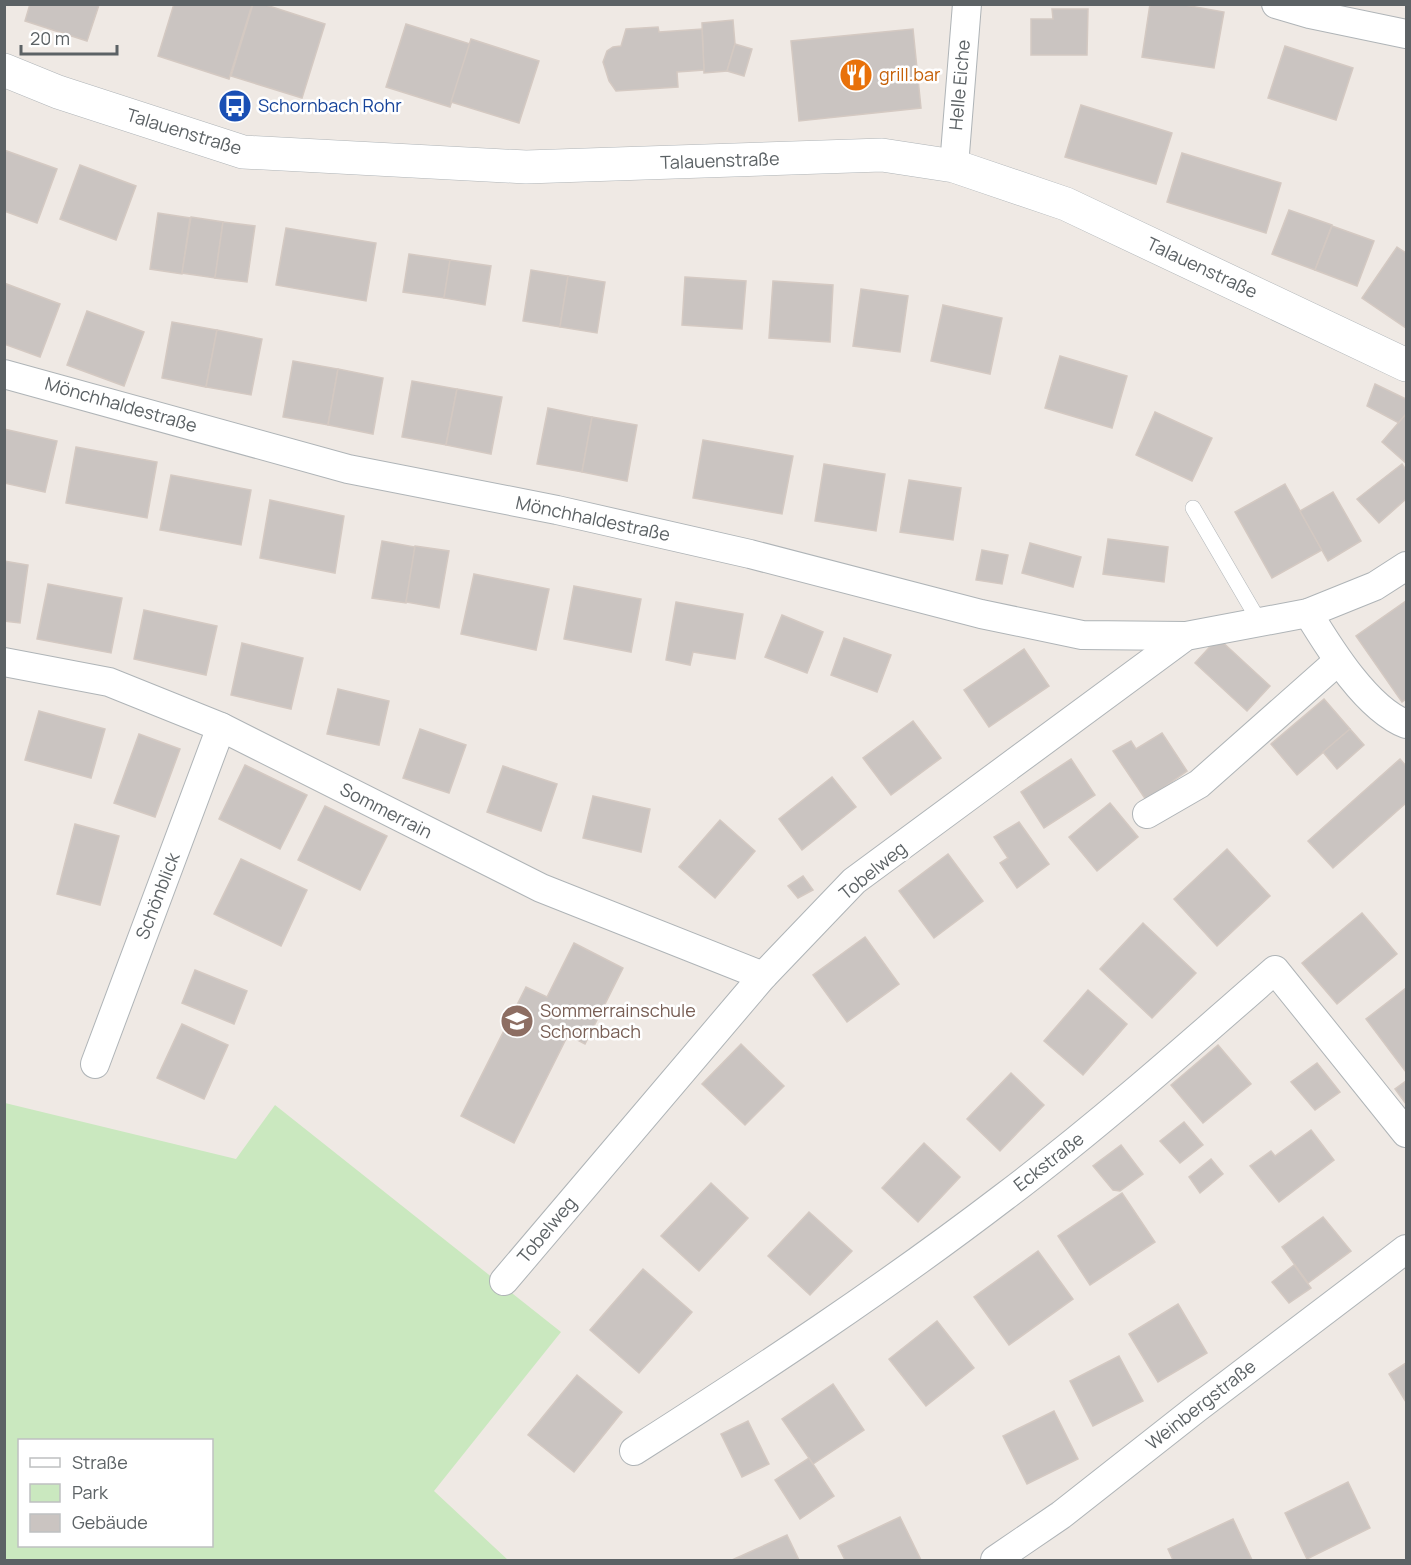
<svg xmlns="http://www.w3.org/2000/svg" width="1411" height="1565" font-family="Manrope,sans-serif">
<rect width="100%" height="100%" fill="#efe9e4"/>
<path fill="#cae8bf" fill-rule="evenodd" d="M 5,1103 L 236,1159 L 275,1105 L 561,1332 L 434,1491 L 508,1560 L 5,1560 ZM 20,1440 L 212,1440 L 212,1546 L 20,1546 Z"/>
<g fill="#cac4c1" stroke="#d4c9c2" stroke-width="1.5">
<polygon points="30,4 97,4 99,5 87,41 25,21"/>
<polygon points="174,4 252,5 229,79 158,56"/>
<polygon points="253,4 263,4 325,24 302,98 231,76"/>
<polygon points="1150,4 1179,4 1224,12 1214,68 1142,57"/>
<polygon points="1052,9 1088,9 1087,55 1031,55 1031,19 1053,19"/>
<polygon points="733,20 735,44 727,71 704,73 702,23"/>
<polygon points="406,24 470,44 450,107 386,87"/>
<polygon points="658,27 659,32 702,29 704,70 677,72 678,87 616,91 609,81 603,62 607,51 613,47 621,46 626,29"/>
<polygon points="913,29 921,108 799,121 791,41"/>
<polygon points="471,39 539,61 519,123 451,102"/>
<polygon points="735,44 752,49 744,76 727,71"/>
<polygon points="1285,46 1353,68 1336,120 1268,98"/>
<polygon points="1081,105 1172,133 1156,184 1065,157"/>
<polygon points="4,150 57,169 37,223 4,211"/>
<polygon points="1182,153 1281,183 1266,233 1167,202"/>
<polygon points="80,165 136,186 116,240 60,219"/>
<polygon points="1289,210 1332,225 1315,270 1272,254"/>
<polygon points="158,213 190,218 182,274 150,269"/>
<polygon points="191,217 223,222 215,278 182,273"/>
<polygon points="223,222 255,226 247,282 215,278"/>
<polygon points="1332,226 1374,241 1357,286 1315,270"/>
<polygon points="286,228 376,243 366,301 276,285"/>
<polygon points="1397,247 1406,253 1406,328 1362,298"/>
<polygon points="409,254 450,260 444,298 403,292"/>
<polygon points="450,260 491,266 485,305 444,298"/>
<polygon points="531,270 568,276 560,327 523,321"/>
<polygon points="568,276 605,282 597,333 560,327"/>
<polygon points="685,277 746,281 742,329 682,325"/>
<polygon points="773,281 833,285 830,342 769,338"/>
<polygon points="4,283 60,304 40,357 4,344"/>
<polygon points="861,289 908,296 900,352 853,346"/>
<polygon points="943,305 1002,318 990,374 931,361"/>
<polygon points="87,311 144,332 124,386 67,365"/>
<polygon points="172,322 217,330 206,387 162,378"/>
<polygon points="217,330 262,339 251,395 206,387"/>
<polygon points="1060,356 1127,376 1112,428 1045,408"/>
<polygon points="293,361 338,369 328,425 283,417"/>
<polygon points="338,369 383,378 373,434 328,425"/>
<polygon points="412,381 457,389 446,445 402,437"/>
<polygon points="1375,384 1406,399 1406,414 1399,423 1367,406"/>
<polygon points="457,389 502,397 491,454 446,445"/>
<polygon points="548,408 592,417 582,472 537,464"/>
<polygon points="1155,412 1212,438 1192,481 1136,455"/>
<polygon points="1406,414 1406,463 1382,442"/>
<polygon points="592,417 637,425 627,481 582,472"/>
<polygon points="4,429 57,441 45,492 4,483"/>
<polygon points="703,440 793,456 782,514 693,498"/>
<polygon points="76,447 157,462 147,518 66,503"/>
<polygon points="824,464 885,474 876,531 815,521"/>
<polygon points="1402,464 1406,470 1406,499 1379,523 1357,499"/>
<polygon points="171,475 251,490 241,545 160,530"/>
<polygon points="909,480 961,488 953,540 900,532"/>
<polygon points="1285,484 1322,550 1272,578 1235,512"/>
<polygon points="1333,492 1361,541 1328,561 1300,511"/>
<polygon points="270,500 344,516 335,573 260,558"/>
<polygon points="1108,539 1168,547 1164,582 1103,574"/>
<polygon points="382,541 415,547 406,603 372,598"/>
<polygon points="1030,543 1081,557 1073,587 1022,573"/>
<polygon points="415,546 449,551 439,608 406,602"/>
<polygon points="982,550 1008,555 1002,584 976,580"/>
<polygon points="4,561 28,565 20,623 4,621"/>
<polygon points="474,574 549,589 536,650 461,634"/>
<polygon points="48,584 122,598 111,653 37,639"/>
<polygon points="574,586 641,599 631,652 564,639"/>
<polygon points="1406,601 1406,699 1402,702 1356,636"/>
<polygon points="676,602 743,614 735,659 693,652 690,665 666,660"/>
<polygon points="144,610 217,626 206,675 134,659"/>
<polygon points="782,615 823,632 807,673 765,657"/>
<polygon points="844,638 891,655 877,692 831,675"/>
<polygon points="1218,638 1270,686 1247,711 1195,663"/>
<polygon points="242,643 303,658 291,709 231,695"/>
<polygon points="1024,649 1049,686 989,727 964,690"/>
<polygon points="338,689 389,701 379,745 327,734"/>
<polygon points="1324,699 1350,729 1297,775 1271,744"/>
<polygon points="39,711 105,729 91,778 25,760"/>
<polygon points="913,721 941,758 891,795 863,758"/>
<polygon points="420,729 466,745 449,793 403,778"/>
<polygon points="1350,729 1364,745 1337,769 1323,752"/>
<polygon points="1162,733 1187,771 1146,800 1113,751 1131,741 1136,749"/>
<polygon points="139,734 180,749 155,817 114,803"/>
<polygon points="1071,759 1095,795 1044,828 1021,792"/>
<polygon points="1400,759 1406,766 1406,803 1333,868 1308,841"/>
<polygon points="245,765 307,795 280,849 219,819"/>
<polygon points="503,766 557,784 541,831 487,812"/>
<polygon points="832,777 856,807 802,850 779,819"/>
<polygon points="593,796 650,809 641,852 583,838"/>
<polygon points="1110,803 1138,837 1097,871 1069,837"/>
<polygon points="325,806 387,836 360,890 298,860"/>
<polygon points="720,820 755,851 715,898 679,867"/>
<polygon points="1019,822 1049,864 1017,888 1000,863 1008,858 994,837"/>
<polygon points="75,824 119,836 100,905 57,894"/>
<polygon points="1227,849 1270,896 1217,946 1174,899"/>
<polygon points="948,854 983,901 934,938 899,891"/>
<polygon points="241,859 307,890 281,946 214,914"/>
<polygon points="803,876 813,890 798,898 788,886"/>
<polygon points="1362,913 1397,954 1337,1004 1302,963"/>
<polygon points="1143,923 1196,973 1152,1018 1100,969"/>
<polygon points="865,937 899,984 847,1022 813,975"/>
<polygon points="574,943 623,968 585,1044 568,1035 514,1143 461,1116 526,987 547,997"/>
<polygon points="195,970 247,991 234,1024 182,1003"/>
<polygon points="1406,988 1406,1072 1366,1019"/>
<polygon points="1088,990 1127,1024 1083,1075 1044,1041"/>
<polygon points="182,1024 228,1045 204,1099 157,1078"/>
<polygon points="741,1044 784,1086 745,1125 702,1084"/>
<polygon points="1218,1045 1251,1084 1203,1123 1171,1085"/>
<polygon points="1317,1063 1340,1092 1315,1110 1291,1082"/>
<polygon points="1011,1073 1044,1105 1000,1151 967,1119"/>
<polygon points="1406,1081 1406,1104 1395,1089"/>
<polygon points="1184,1122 1203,1145 1180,1163 1160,1141"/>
<polygon points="1311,1130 1334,1160 1279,1202 1250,1166 1271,1151 1275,1156"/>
<polygon points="924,1143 960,1177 918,1222 882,1188"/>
<polygon points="1121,1145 1143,1174 1120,1191 1113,1190 1093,1166"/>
<polygon points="1211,1159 1223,1174 1200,1193 1189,1177"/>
<polygon points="711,1183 748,1218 699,1271 661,1236"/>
<polygon points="1122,1193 1155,1242 1090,1285 1058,1236"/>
<polygon points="809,1212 852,1251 810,1295 768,1256"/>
<polygon points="1323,1217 1351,1251 1308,1283 1282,1247"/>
<polygon points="1038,1251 1073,1299 1009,1345 974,1297"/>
<polygon points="1294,1265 1311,1288 1289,1303 1272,1282"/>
<polygon points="643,1269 692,1312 639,1373 590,1330"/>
<polygon points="1178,1304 1207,1353 1158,1382 1129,1334"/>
<polygon points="937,1321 974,1368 926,1406 889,1359"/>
<polygon points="1119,1356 1143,1401 1093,1426 1070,1381"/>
<polygon points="1406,1363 1406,1402 1389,1374"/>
<polygon points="577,1375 622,1412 574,1472 528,1435"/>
<polygon points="833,1384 864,1430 813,1464 782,1419"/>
<polygon points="1054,1411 1078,1459 1027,1484 1003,1436"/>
<polygon points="748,1421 769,1464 742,1477 721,1434"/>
<polygon points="809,1458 834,1496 800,1519 775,1480"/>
<polygon points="1348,1482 1370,1528 1307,1559 1285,1513"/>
<polygon points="900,1517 921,1560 845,1560 838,1546"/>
<polygon points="1233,1519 1252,1560 1173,1560 1168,1549"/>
<polygon points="787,1535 799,1560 732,1560"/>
</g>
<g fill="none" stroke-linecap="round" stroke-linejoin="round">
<defs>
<polyline id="service" points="1193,508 1259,621"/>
<g id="minor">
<polyline points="1276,4 1310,14 1406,34"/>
<polyline points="954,166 967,4"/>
<polyline points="4,374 348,469 557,510 750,554 981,614 1082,635 1186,636"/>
<path d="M 1308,613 C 1330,649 1367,709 1406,724"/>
<polyline points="4,662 109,682 221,727 541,888 763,976"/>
<polyline points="1147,814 1199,784 1338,661"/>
<polyline points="95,1064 221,727"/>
<polyline points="504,1281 763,976 854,881 1186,636 1308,613 1375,586 1406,566"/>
<path d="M 634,1451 C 761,1370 885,1288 1004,1197 C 1098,1126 1186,1048 1275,970 L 1406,1133"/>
<polyline points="995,1560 1061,1515 1197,1408 1406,1249"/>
</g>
<polyline id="tertiary" points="4,70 58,92 243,152 526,167 882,155 954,166 1066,204 1406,365"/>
</defs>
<use href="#service" stroke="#afb4b7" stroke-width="16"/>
<use href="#minor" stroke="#afb4b7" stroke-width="30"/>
<use href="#tertiary" stroke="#afb4b7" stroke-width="34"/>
<use href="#service" stroke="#fff" stroke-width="15"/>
<use href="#minor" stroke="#fff" stroke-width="28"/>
<use href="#tertiary" stroke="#fff" stroke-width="33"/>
</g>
<defs>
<symbol id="restaurant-disc" viewBox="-11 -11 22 22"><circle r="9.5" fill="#e8710a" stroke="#fff"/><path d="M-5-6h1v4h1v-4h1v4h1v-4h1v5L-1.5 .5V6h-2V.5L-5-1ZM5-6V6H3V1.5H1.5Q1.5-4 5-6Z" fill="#fff"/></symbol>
<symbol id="bus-disc" viewBox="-11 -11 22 22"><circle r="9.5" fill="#1a4fb4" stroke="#fff"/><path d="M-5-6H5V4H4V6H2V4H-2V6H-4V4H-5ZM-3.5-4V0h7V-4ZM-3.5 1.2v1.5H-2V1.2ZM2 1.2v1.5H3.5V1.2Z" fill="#fff"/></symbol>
<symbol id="school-disc" viewBox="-11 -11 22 22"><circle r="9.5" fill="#8d6e63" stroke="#fff"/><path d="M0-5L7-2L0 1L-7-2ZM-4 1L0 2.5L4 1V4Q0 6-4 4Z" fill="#fff"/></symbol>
</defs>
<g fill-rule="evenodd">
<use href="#restaurant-disc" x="837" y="56" width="38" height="38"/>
<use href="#bus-disc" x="216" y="87" width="38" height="38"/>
<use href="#school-disc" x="498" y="1002" width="38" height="38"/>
</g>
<g text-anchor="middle" stroke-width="5" stroke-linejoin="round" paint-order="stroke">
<g font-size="18" fill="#c56008" stroke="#fff" text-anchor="start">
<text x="879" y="81">grill.bar</text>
</g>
<g font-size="18" fill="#5c6265" stroke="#fff">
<text transform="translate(960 85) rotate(-85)" y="6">Helle Eiche</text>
<text transform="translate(184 132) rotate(17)" y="6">Talauenstraße</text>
<text transform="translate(720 161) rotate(-2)" y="6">Talauenstraße</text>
<text transform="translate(1202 268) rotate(25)" y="6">Talauenstraße</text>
<text transform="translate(121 405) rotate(16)" y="6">Mönchhaldestraße</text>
<text transform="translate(593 519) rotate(12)" y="6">Mönchhaldestraße</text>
<text transform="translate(386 811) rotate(27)" y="6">Sommerrain</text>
<text transform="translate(873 871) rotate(-39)" y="6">Tobelweg</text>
<text transform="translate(158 896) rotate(-69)" y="6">Schönblick</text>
<text transform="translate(1049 1162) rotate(-38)" y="6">Eckstraße</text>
<text transform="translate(547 1230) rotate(-50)" y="6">Tobelweg</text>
<text transform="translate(1201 1405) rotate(-38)" y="6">Weinbergstraße</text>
</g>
<g font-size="18" fill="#164399" stroke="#fff" text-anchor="start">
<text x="258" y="112">Schornbach Rohr</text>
</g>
<g font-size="18" fill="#785e54" stroke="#fff" text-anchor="start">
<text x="540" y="1017">Sommerrainschule<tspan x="540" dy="21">Schornbach</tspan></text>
</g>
</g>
<rect width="1411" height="1565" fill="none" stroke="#5c6265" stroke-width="12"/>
<rect x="18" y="1439" width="195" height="108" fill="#ffffff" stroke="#bec0c1" stroke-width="1.5"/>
<rect x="30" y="1458" width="30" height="9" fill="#ffffff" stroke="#bec0c1" stroke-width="1.5"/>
<text x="72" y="1469" font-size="18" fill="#5c6265">Straße</text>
<rect x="30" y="1484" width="30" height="18" fill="#cae8bf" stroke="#bec0c1" stroke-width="1.5"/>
<text x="72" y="1499" font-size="18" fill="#5c6265">Park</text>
<rect x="30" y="1514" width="30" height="18" fill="#cac4c1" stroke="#bec0c1" stroke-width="1.5"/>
<text x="72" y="1529" font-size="18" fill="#5c6265">Gebäude</text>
<path d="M21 45v9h96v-9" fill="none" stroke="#5c6265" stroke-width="3"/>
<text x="30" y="45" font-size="18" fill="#5c6265" stroke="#ffffff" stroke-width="4.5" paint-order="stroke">20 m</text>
</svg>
